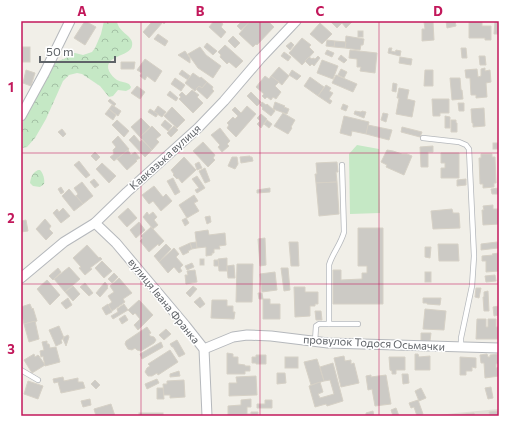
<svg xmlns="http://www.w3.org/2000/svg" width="520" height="437" font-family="Commissioner,sans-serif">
<defs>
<pattern id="forest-crowns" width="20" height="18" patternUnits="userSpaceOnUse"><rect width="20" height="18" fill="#c5e8c5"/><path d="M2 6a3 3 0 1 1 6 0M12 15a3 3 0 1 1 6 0" fill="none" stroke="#a3c0a4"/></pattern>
</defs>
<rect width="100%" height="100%" fill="#f1efe8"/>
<polygon fill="#e1ded6" points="499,409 499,416 438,416 439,415 456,413"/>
<g fill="url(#forest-crowns)">
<path d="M 104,21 L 117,21 C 118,33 135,36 132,46 C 130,57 103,55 109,71 C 111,75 114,78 117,80 C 121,82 125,82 129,84 L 131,87 L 130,89 L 126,91 L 118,90 L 113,96 L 109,97 L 100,86 L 82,74 L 77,73 L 69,75 L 63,81 L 46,119 L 35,138 L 27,147 L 21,148 L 21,125 L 54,64 L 58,61 L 64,59 L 73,53 L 75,53 L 83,55 L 92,52 L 95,48 L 101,34 Z"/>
<path d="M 38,170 L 40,170 C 43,173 45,179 44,184 L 40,187 L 33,186 L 30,183 C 31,177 32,173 38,170 Z"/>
</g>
<polygon fill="#c5e8c5" points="357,145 379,149 380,213 350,214 349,154"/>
<g fill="#cccac5" stroke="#d6d1c6">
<polygon points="85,21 96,27 85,45 74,38"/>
<polygon points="148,21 166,21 164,24 163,22 149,38 143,32 151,23"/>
<polygon points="214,21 219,21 223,24 221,27 226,32 221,38 209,27"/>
<polygon points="242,21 247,21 249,23 241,30 237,26"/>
<polygon points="250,21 268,21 274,27 257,45 256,44 253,47 239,34"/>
<polygon points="330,21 353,21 346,28 342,23 337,28"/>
<polygon points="446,21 455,21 456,26 447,28"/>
<polygon points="469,21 482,21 482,26 491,26 491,40 485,40 485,38 469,38"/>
<polygon points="495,21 499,21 499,34 494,34"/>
<polygon points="424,22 433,22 434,40 422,41 422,29 425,29"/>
<polygon points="320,23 332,34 322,44 310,34"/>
<rect x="358" y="31" width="5" height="6"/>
<polygon points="158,34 168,41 165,46 154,39"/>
<polygon points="233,36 240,43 235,48 228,41"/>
<polygon points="346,36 364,39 363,45 361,45 360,50 345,48"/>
<polygon points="302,38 311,45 309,47 314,52 302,65 289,53"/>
<polygon points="327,40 335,41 334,47 326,46"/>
<polygon points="335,41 346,42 345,48 334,47"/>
<polygon points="291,42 294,45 290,50 286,46"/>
<polygon points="207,43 217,51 213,55 204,47"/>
<polygon points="225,45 243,61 236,68 229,62 227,64 220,57 221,55 218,52"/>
<rect x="21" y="47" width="9" height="15"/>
<polygon points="200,47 206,55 221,66 213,78 198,68 188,54"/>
<polygon points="389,48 392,48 391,51 395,52 396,50 401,51 400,56 388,53"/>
<polygon points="461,48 466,48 467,58 462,58"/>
<polygon points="327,50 334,53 332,57 325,54"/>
<polygon points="350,50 377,53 375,73 360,71 361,67 357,67 357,59 349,58"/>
<polygon points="185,51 190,58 190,63 178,55"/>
<polygon points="284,52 291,57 288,61 281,56"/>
<polygon points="341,55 347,60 344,63 338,59"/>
<polygon points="318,56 320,58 314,66 312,64 310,66 305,61 309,57 312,59 313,58 315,59"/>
<polygon points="479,56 485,56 486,65 480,65"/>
<polygon points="400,57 412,59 411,65 399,63"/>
<polygon points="145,59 162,71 155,82 147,76 145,80 140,76 142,73 137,70"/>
<polygon points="322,60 338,66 333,79 317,73"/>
<polygon points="121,62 135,62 134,69 121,69"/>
<polygon points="279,67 289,76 282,85 271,76"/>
<polygon points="485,68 485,71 490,70 491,82 486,83 487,97 476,98 476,95 471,95 470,78 466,78 465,70 477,69 478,77 481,76 481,69"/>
<polygon points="341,69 347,72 344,78 338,75"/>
<polygon points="26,70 35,73 31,86 23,83"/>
<polygon points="182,70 190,76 188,80 179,74"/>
<polygon points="292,70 301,76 297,80 289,75"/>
<polygon points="425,70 433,70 433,86 424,86"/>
<polygon points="193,73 200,78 201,77 207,82 202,88 199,86 195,91 185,83"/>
<polygon points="336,75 357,84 353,92 332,83"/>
<polygon points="265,76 269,79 271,76 279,82 275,86 281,92 276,99 273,97 271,100 267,97 265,99 262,96 264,94 256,87"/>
<polygon points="310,77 324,87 318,96 304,86"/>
<polygon points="175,78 185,85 181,91 171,84"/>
<polygon points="450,78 460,78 461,90 462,90 463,99 452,100"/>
<polygon points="207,82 213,87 212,89 214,91 207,99 196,89 199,86 202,88"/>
<polygon points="393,83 397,84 396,92 392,91"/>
<polygon points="326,85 331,88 329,91 333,93 329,99 332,101 330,104 318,96"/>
<polygon points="137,86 145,92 140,99 131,93"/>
<polygon points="399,88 409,90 407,99 415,101 412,117 396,114 399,98 397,98"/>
<polygon points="192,90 199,95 197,97 203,103 193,113 179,99 181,97 179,95 182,92 186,96"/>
<polygon points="170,91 178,98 176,101 167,95"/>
<polygon points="251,92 261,102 257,106 247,96"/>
<polygon points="110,99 116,104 114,106 108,101"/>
<polygon points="432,99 449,99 449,113 440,113 440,116 433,116"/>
<polygon points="262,102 266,105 267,104 275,111 271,116 262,109 263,108 260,105"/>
<polygon points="275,102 285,106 284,107 289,109 287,114 273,109"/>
<polygon points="458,103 464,103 464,111 459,111"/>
<polygon points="343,104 348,106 346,111 341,109"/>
<polygon points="112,105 121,111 118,116 109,109"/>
<polygon points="158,106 166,112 162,117 154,112"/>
<polygon points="247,106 256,114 236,137 227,128 229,125 227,123 233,117 235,119 238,116 232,110 235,107 241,113"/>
<polygon points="172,107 185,120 177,128 164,116"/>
<polygon points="484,108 485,126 473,127 473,123 472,123 471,109"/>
<polygon points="109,109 116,115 113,120 105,114"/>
<polygon points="150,109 158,114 156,117 148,112"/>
<polygon points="355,111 361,112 362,111 366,112 364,118 354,114"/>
<polygon points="283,113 295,120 291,127 292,128 288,134 274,126"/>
<polygon points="383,113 388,114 386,122 381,120"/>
<polygon points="261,114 267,119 261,128 257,124 260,121 257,118"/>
<polygon points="344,116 369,122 366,134 352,131 351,136 340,133"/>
<polygon points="445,116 450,117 450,128 445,128"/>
<polygon points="141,118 150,127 140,137 131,127"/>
<polygon points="117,120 129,131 124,137 112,125"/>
<polygon points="165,120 172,126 168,131 161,125"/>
<polygon points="267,120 272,124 269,128 264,124"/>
<polygon points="451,120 456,120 456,123 457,123 457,132 451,132"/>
<polygon points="368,125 392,130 389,140 366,134"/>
<polygon points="152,126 161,135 156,139 159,142 152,150 140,137"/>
<polygon points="174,126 178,130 171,137 167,133"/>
<polygon points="402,127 422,132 420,137 401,132"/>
<polygon points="220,128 230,141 227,144 229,146 222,152 218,147 220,145 211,135"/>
<polygon points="62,129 66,134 63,137 58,132"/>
<polygon points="134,135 140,142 142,140 152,150 145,157 129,140"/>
<polygon points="118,136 129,149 114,161 110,157 114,154 113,150 116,147 112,142"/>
<polygon points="203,142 215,155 213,158 215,160 208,167 193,151"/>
<rect x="493" y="143" width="6" height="6"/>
<polygon points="433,146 433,152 428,152 428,167 421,167 420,147"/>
<polygon points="128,150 131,155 135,152 140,158 136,160 137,161 127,170 117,159"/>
<polygon points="387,150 393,151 402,154 407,154 412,156 404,175 386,167 387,165 381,162"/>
<polygon points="95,152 100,157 96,161 91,156"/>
<polygon points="441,153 459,153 459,178 441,178 441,168 445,168 445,163 441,163"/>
<polygon points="481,154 492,154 492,157 495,157 496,183 494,183 494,187 483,188 483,184 480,184 479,158 481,158"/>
<polygon points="250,156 250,157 252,157 253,161 241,163 240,157"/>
<polygon points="184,157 196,170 182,183 178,178 177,179 173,175 174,174 171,170"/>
<polygon points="232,157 237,157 238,164 235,169 228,166"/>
<polygon points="79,161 90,175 86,178 74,165"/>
<polygon points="199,162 202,168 197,170 195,164"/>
<polygon points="337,162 338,172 336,172 337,182 316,183 315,174 317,174 316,163"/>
<polygon points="102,163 116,176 109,183 96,169"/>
<polygon points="205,168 210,181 205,183 199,171"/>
<polygon points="197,176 205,188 197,193 195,190 199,188 192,179"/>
<polygon points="173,178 180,192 175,195 167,181"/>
<polygon points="94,179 99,185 95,188 90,182"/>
<polygon points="466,179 466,185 457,186 457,180"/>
<polygon points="82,182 93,196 83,204 76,196 78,194 74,188"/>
<polygon points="337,182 339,214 319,216 316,183"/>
<polygon points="154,186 163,197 166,194 172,201 161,211 153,201 149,204 142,195"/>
<polygon points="61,187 64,192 61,194 58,189"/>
<polygon points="270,188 270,192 257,193 257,190"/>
<polygon points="499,188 499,194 492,194 491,189"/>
<polygon points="69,189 75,196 76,196 83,204 74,211 62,196"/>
<polygon points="194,195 198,201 194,203 199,211 187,218 179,205"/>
<polygon points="493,205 493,209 499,209 499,224 483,225 482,210 484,210 483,206"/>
<polygon points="63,208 70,216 61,223 53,213 57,209 59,212"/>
<polygon points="128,208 137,218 127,227 118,217"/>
<polygon points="452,209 453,213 459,213 460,228 433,229 431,211"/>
<polygon points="147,212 149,215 153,212 157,217 154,220 158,225 153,229 143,217"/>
<polygon points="210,216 211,222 207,224 205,217"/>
<polygon points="186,218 189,223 185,226 182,220"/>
<polygon points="45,219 51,226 49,229 53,233 46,240 36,229"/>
<polygon points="26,220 28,231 21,232 21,221"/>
<polygon points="139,222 145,230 136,238 130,230"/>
<polygon points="151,227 164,241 159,246 158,244 149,252 140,241 143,238 141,236"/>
<polygon points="358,228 383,228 383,304 333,304 333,270 341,270 341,280 362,279 362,273 367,273 367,266 358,266"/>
<polygon points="208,230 209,235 225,233 226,245 219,246 220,249 214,249 214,253 212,253 212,255 206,256 206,247 197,248 195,232"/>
<polygon points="265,238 266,265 260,266 258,239"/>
<polygon points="196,242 197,248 192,249 190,243"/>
<polygon points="289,242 298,242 299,266 291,266"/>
<polygon points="497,242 498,248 481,250 481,244"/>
<polygon points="190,243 192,249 188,251 189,252 183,255 179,248"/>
<polygon points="166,244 171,249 159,262 154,256"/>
<polygon points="438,244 458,244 459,261 439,261"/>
<polygon points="87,245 99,258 100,257 102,259 90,268 92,269 85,275 79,268 81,267 73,258"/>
<polygon points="425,247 431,247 430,258 425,257"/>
<polygon points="174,248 179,254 176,257 183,265 180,268 182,271 179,273 174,267 168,273 159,262"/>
<polygon points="499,253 499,271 486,272 486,261 482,261 482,256 493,255 492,254"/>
<polygon points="227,258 227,271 219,271 218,259"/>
<rect x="200" y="259" width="4" height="6"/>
<polygon points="214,260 218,260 219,266 214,266"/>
<polygon points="102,261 112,271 104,278 95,268"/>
<polygon points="192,263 194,267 187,270 185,266"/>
<polygon points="237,264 253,264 252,302 236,302"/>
<polygon points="234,265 235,278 228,278 227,266"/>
<polygon points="69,267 80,279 65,292 54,279"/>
<polygon points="58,268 61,272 53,280 49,276"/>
<polygon points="281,268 288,268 290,290 284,291"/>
<polygon points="195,270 197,282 186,284 185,275 188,275 187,271"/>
<polygon points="275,272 277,290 262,292 260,274"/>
<rect x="425" y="272" width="6" height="10"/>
<polygon points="114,273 118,277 112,283 108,279"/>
<polygon points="495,275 496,281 486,282 485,276"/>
<polygon points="119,278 132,293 123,299 125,302 112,311 108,305 112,302 108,296 114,292 110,286"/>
<polygon points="47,280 60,295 50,305 37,289"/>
<polygon points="105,282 108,286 107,287 108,288 100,297 96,293"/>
<polygon points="85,283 93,293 89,296 80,287"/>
<polygon points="73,286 80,294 73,301 65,292"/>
<polygon points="193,286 197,289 190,297 186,293"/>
<polygon points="294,287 305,287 305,292 318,292 318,304 315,304 315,306 310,306 310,316 295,317"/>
<polygon points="476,288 481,288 479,298 475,297"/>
<polygon points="488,291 489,311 484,311 483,297 484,297 484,292"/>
<polygon points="258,293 262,293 263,299 259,299"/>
<polygon points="200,297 205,304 200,308 194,302"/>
<polygon points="68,298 72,305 66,309 61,303"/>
<polygon points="423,298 441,298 440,305 427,304 427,303 423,303"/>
<polygon points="263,299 270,299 270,304 280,304 280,319 263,319"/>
<polygon points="139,300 153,315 138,330 134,325 140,319 135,313 133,315 128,310"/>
<polygon points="212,300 227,300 227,306 233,306 233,312 235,312 234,319 211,318"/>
<polygon points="30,304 32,309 33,308 37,321 24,324 21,312 21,307"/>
<polygon points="108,304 112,312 106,315 102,308"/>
<polygon points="124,304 128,310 113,319 111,316 118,312 117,309"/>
<polygon points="499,306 499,315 494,316 493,307"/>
<polygon points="425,309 446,311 444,330 423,329"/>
<polygon points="315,311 321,311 322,320 316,320"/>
<polygon points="125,315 128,320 122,324 119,319"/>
<polygon points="477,319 486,319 486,327 488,327 488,319 496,319 496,327 499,327 499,339 476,339"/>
<polygon points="35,321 39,339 29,342 24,324"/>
<polygon points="59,326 64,338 61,340 62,343 56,346 49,330"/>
<polygon points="147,327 151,333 149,334 150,336 154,337 156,340 154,343 141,351 137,350 135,348 132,350 128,349 125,344 126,341"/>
<polygon points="166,329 171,334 164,340 159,335"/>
<polygon points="421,333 431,333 430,341 421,341"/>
<polygon points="68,335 69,337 66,346 63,339 64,338 64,337"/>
<polygon points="177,340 185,354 179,357 173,347 172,347 170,344"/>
<polygon points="47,341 47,344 49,344 50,348 56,347 60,362 45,366 43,356 41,357 40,351 44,350 42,342"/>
<polygon points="161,342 163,347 142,359 140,354"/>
<polygon points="170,350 178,362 158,375 157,373 152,376 148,376 145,372 147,368 150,366 148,364"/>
<polygon points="227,353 233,354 233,357 238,357 238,364 245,365 245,366 250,366 250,371 245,371 245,374 227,374"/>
<polygon points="34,354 35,357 38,355 39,356 45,365 32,373 24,360"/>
<polygon points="415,354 418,354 419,357 430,356 430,370 415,370"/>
<polygon points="487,354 488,357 490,357 490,355 499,354 499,363 496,364 496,368 499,367 499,376 485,378 484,363 481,363 480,355"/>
<polygon points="256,355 266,355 266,364 256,364 256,363 252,363 252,357 256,357"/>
<polygon points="344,356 345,361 351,360 351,364 354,363 359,383 341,387 334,358"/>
<rect x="285" y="357" width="13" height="11"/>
<polygon points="389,357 405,357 405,370 396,370 396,374 392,374 392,371 390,370"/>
<polygon points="460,357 476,358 476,368 472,367 472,371 466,371 466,375 460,375"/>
<polygon points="317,359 324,381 311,385 304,362"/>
<polygon points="333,363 343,401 327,406 326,404 315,407 309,386 320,382 323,392 318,394 320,398 334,394 330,380 324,381 320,367"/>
<polygon points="179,371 180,376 170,377 170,374"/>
<polygon points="277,373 285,373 286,383 277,384"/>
<polygon points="402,374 408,374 409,383 403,384"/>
<polygon points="371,375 371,377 386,375 391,404 375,406 372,389 368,390 366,376"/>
<polygon points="256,376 257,395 229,396 229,383 237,383 236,377"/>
<polygon points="63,377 64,381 78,378 78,382 83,382 85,388 61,393 58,382 54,383 53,379"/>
<polygon points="157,379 159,383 147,389 145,384"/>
<polygon points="95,380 100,385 96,389 91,384"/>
<polygon points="184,380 185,397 170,398 170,395 164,395 163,384 167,384 167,381"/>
<polygon points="28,381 43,386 38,399 24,394"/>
<polygon points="491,387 493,398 488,399 485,388"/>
<polygon points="157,388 163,388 164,399 157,399"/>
<polygon points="421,388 426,398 419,401 415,391"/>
<polygon points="90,399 91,405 83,407 81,401"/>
<polygon points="251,399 251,407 247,407 247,414 251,414 251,412 258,412 258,416 228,416 228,406 241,405 241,400"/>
<polygon points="265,400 272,400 272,408 257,408 257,404 265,404"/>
<polygon points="418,400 423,414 417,416 414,407 411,408 409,403"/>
<polygon points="111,404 115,416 96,416 94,409"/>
<polygon points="396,408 399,416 393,416 391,410"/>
<polygon points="373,411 374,416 366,416 366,413"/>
<polygon points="499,411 499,416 490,416 489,412"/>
<rect x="139" y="413" width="24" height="3"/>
<polygon points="474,413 475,416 447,416"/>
</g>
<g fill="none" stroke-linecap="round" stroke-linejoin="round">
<defs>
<g id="lane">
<polyline points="423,138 459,142 466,145 469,149 474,256 472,286 461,338 461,347"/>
<polyline points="329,324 358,324"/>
<path d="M 315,342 L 316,326 L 319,324 L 329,324 L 329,265 C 332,254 341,244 344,232 L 342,165"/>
<polyline points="21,370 38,380"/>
</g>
<g id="street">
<polyline points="21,116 45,72 70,21"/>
<polyline points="95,223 116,243 185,325 204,349 207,416"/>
<polyline points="21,278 64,242 95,223 127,192 198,128 224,101 260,59 296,21"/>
<polyline points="204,349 233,337 247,335 271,336 328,343 499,348"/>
</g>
</defs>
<use href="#lane" stroke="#b5b8bc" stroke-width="6"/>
<use href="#street" stroke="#b5b8bc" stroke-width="11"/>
<use href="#lane" stroke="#fff" stroke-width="4.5"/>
<use href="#street" stroke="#fff" stroke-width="9"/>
</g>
<path fill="none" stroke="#c2185b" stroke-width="1" stroke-opacity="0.55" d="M 141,21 L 141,416M 260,21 L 260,416M 379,21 L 379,416M 21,153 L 499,153M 21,284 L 499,284"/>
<g text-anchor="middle" stroke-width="3" stroke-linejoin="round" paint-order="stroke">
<g font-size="11" fill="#5f6368" stroke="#fff">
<text transform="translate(165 157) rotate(-42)" y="4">Кавказька вулиця</text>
<text transform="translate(164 301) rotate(51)" y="4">вулиця Івана Франка</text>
<text transform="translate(374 343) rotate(3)" y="4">провулок Тодося Осьмачки</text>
</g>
</g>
<rect width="520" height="437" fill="none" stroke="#ffffff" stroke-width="44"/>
<path d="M40 56v6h75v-6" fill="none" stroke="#5f6368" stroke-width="2"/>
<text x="46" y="56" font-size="12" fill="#5f6368" stroke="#ffffff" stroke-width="3" paint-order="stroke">50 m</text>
<rect x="22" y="22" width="476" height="393" fill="none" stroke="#c2185b" stroke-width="1.5"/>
<g font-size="13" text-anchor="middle" font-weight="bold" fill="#c2185b">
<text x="82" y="16">A</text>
<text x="200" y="16">B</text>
<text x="320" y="16">C</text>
<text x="438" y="16">D</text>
<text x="11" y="92">1</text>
<text x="11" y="223">2</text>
<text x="11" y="354">3</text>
</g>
</svg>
